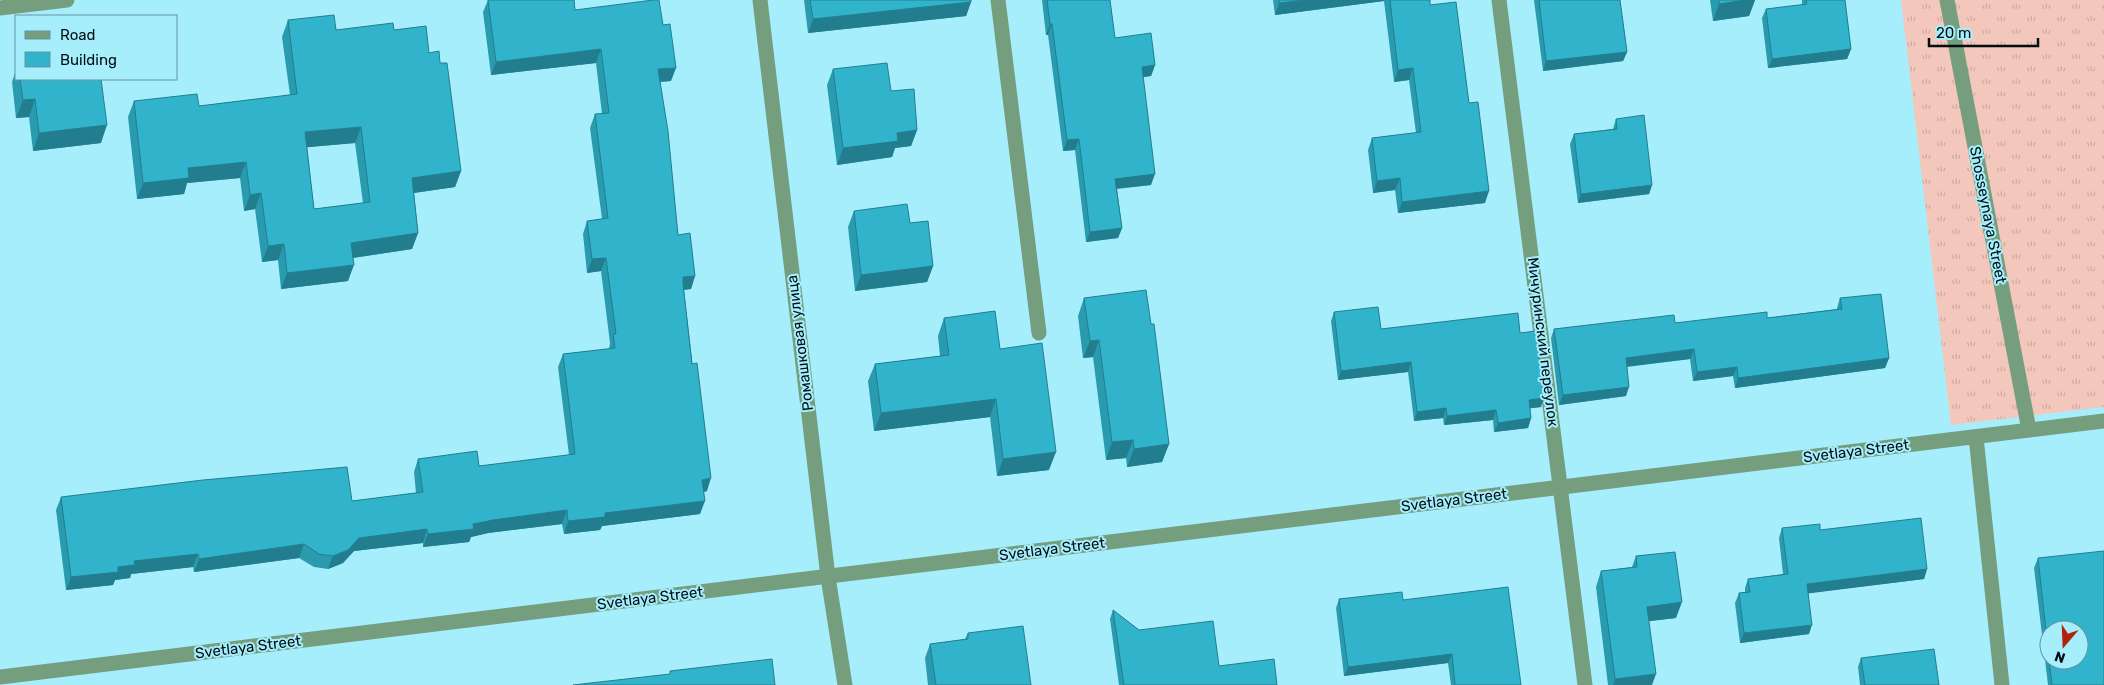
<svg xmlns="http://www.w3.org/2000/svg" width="2104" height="685" font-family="Rubik,sans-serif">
<defs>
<pattern id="grass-tufts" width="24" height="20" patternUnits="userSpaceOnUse" patternTransform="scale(1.25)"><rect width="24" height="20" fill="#f4c7bd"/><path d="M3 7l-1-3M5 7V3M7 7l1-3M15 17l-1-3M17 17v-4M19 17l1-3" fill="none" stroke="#cfaaa2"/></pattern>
</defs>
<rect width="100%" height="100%" fill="#a7eefd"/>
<polygon fill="url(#grass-tufts)" points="1901,0 2104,0 2104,407 1951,425"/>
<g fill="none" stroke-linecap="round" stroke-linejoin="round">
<g stroke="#759e7f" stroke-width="15">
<polyline points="760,0 828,577 845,685"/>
<polyline points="998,0 1039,333"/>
<polyline points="1499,0 1585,685"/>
<polyline points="1947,0 2029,430"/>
<polyline points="0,8 67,0"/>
<polyline points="1976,437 2002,685"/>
<polyline points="0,677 2104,421"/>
</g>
</g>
<g fill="#2a9baf" fill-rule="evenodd">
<polygon points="488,0 574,0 575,10 663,25 671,81 660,82 678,235 695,276 691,289 684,290 707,491 704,492 700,514 602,526 600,530 564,534 562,524 488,533 471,537 469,542 423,547 423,543 354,551 343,563 328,569 314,567 299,558 194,572 193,567 131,574 130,578 115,580 113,585 66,590 56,510 61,497 352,501 416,493 414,472 418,459 479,466 569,455 558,367 563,354 609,349 610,343 601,271 587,273 583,234 587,221 602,219 590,128 595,114 602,114 596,63 491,75 483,12"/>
<polygon points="804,0 971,0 971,2 966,16 808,33"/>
<polygon points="1042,0 1110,0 1115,38 1155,65 1151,76 1143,77 1151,185 1117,189 1122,228 1118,238 1086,242 1075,150 1063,151 1048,35 1046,35"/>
<polygon points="1273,0 1430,0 1430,5 1469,103 1485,203 1398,213 1395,190 1373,193 1368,150 1372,138 1416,133 1409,80 1394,82 1384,1 1275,15"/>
<polygon points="1534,0 1620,0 1627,52 1623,61 1543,71"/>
<polygon points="1710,0 1755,0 1749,16 1713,21"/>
<polygon points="1802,0 1845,0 1851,49 1847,59 1768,68 1762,18 1766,9 1802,5"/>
<path d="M 288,20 L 336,30 L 394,30 L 429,53 L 440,63 L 461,171 L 455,187 L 414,193 L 418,233 L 412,249 L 353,258 L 348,281 L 281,289 L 278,260 L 262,262 L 255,209 L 244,211 L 240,178 L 187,183 L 184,194 L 137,199 L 128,117 L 134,101 L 199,106 L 290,95 L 282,37 ZM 355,143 L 363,203 L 314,209 L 307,147 Z"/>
<polygon points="833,69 891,91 917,130 911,146 895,148 892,157 837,165 827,85"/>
<polygon points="16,70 16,79 101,79 101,143 33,151 29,117 16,118 12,82"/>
<polygon points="1616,119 1652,185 1649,194 1578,203 1570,144 1574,134 1613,129"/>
<polygon points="854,211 910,223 933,266 927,282 855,291 848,227"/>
<polygon points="1084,298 1151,324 1169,444 1162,462 1127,467 1126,458 1106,460 1093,357 1083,358 1078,316"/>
<polygon points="1840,298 1889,358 1885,368 1735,388 1733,376 1693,381 1690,359 1627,367 1626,396 1559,405 1551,338 1554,329 1767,318 1837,309 1837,308"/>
<polygon points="1334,312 1381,329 1520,333 1541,407 1530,408 1531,418 1528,428 1494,432 1493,420 1444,425 1443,418 1414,421 1408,372 1338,380 1331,321"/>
<polygon points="944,318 1000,349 1049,470 997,476 990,417 874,431 868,381 875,364 940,356 938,336"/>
<polygon points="1782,528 1820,530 1927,569 1924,579 1808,593 1809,634 1740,643 1735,603 1739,593 1745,592 1745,588 1748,579 1783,574 1779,538"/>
<polygon points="1636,556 1676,618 1649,621 1652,685 1608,685 1596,587 1601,571 1632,567"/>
<polygon points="2038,558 2104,685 2048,685 2034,568"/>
<polygon points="1339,599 1403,600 1521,685 1451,685 1448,663 1344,676 1336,608"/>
<polygon points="1113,610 1139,630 1219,666 1277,685 1119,685 1110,619"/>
<polygon points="968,633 1031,685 928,685 925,658 930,644 965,639"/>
<polygon points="1861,658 1939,685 1860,685 1858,667"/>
</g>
<g fill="#227e8e">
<polygon points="1306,0 1384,0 1384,1 1275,15 1279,3"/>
<polygon points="1746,0 1755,0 1749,16 1713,21 1719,4"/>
<polygon points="971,2 966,16 808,33 813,19"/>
<polygon points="1050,24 1052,24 1048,35 1046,35"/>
<polygon points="601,49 596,63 491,75 496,62"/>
<polygon points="1851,49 1847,59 1768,68 1772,59"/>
<polygon points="1627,52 1623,61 1543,71 1546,61"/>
<polygon points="1155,65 1151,76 1138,78 1142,67"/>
<polygon points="676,68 671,81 654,82 658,69"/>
<polygon points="1413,68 1409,80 1394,82 1398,70"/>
<polygon points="35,99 29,117 16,118 23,100"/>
<polygon points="107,125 101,143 33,151 39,133"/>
<polygon points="361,127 355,143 299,148 305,132"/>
<polygon points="917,130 911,146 895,148 892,157 837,165 843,148 897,133"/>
<polygon points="1079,139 1075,150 1063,151 1067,140"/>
<polygon points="246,162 240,178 187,183 184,194 137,199 143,183 188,168"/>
<polygon points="461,171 455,187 406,194 412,178"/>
<polygon points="1155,174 1151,185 1111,189 1115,179"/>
<polygon points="1400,178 1395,190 1373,193 1377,181"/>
<polygon points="1652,185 1649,194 1578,203 1581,194"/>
<polygon points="1489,191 1485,203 1398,213 1402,202"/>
<polygon points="261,193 255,209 244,211 250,195"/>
<polygon points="1122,228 1118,238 1086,242 1090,232"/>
<polygon points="418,233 412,249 345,259 351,243"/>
<polygon points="284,244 278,260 262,262 268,246"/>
<polygon points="606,258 601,271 587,273 592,259"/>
<polygon points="354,265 348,281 281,289 287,273"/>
<polygon points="933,266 927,282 855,291 861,275"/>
<polygon points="695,276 691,289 679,290 683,277"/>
<polygon points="1099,340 1093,357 1083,358 1090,341"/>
<polygon points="1694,349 1690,359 1622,367 1626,358"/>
<polygon points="1889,358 1885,368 1735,388 1738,378"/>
<polygon points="1411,362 1408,372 1338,380 1341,371"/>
<polygon points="1737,367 1733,376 1693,381 1697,372"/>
<polygon points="1629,387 1626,396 1559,405 1563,395"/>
<polygon points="1544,398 1541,407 1525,409 1529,400"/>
<polygon points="996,399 990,417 874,431 881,413"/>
<polygon points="1446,408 1443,418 1414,421 1417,412"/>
<polygon points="1496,410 1493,420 1444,425 1447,416"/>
<polygon points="1531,418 1528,428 1494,432 1498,423"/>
<polygon points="1133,440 1126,458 1106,460 1112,442"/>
<polygon points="1169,444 1162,462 1127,467 1134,449"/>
<polygon points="1056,452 1049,470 997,476 1003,459"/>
<polygon points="711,478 707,491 698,493 702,480"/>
<polygon points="705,501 700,514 602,526 600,530 564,534 568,521 605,513"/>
<polygon points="567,510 562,524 488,533 471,537 469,542 423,547 428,534 493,520"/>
<polygon points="427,529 423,543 354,551 343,563 328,569 333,556 359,538"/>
<polygon points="304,544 299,558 194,572 199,559"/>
<polygon points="198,554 193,567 131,574 130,578 115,580 113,585 66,590 71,577 118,567 134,561"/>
<polygon points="1927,569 1924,579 1804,594 1807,584"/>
<polygon points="1682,602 1676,618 1642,622 1647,607"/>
<polygon points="1812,625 1809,634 1740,643 1744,633"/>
<polygon points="1452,654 1448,663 1344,676 1348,667"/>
<polygon points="1656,674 1652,685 1613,685 1615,679"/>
</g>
<g fill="#31b4cb" stroke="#227e8e" fill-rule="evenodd">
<polygon points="488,0 574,0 575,10 653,0 659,0 663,25 670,24 676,68 658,69 668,131 678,235 690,233 695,276 683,277 683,284 692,364 697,363 711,478 702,480 705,501 605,513 605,517 568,521 567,510 493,520 473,524 474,529 428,534 427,529 359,538 348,550 333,556 319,554 304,544 199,559 198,554 134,561 135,565 118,567 118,572 71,577 61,497 203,480 347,467 352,501 423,492 418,459 477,451 479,466 575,454 563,354 615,348 613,334 616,334 606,258 592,259 587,221 608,218 595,114 609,113 601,49 496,62"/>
<polygon points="810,0 971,0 971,2 813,19"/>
<polygon points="1047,0 1110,0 1115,38 1151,33 1155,65 1142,67 1155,174 1115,179 1122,228 1090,232 1079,139 1067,140 1052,24 1050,24"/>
<polygon points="1279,0 1306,0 1279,3"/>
<polygon points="1390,0 1430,0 1430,5 1456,2 1469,103 1478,102 1489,191 1402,202 1400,178 1377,181 1372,138 1421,132 1413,68 1398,70"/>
<polygon points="1539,0 1620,0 1627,52 1546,61"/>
<polygon points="1719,0 1746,0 1719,4"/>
<polygon points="1806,0 1845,0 1851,49 1772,59 1766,9 1807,4"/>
<path d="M 334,15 L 336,30 L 393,23 L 394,30 L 426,26 L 429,53 L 439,51 L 440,63 L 447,63 L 461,171 L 412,178 L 418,233 L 351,243 L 354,265 L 287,273 L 284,244 L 268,246 L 261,193 L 250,195 L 246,162 L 188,168 L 189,178 L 143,183 L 134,101 L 197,94 L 199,106 L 297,94 L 288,20 ZM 361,127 L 370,202 L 314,209 L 305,132 Z"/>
<polygon points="887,63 891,91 914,89 917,130 897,133 898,141 843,148 833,69"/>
<polygon points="20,79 101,79 107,125 39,133 35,99 23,100"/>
<polygon points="1644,115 1652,185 1581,194 1574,134 1617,129 1616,119"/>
<polygon points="907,204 910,223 928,221 933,266 861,275 854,211"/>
<polygon points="1146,290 1151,324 1154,324 1169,444 1134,449 1133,440 1112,442 1099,340 1090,341 1084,298"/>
<polygon points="1881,294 1889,358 1738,378 1737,367 1697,372 1694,349 1626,358 1629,387 1563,395 1554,329 1674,315 1675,323 1767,312 1767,318 1842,309 1840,298"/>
<polygon points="1378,307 1381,329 1518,313 1520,333 1536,331 1544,398 1529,400 1531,418 1498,423 1496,410 1447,416 1446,408 1417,412 1411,362 1341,371 1334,312"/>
<polygon points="995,311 1000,349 1042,343 1056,452 1003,459 996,399 881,413 875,364 949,355 944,318"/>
<polygon points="1921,518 1927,569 1807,584 1812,625 1744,633 1739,593 1750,592 1748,579 1788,574 1782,528 1820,524 1820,530"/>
<polygon points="2104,551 2104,685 2052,685 2049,660 2079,660 2079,630 2049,630 2049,658 2038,558"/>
<polygon points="1675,552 1682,602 1647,607 1656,674 1615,679 1601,571 1637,567 1636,556"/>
<polygon points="1508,587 1521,685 1455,685 1452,654 1348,667 1339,599 1402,592 1403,600"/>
<polygon points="1113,610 1139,630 1213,621 1219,666 1274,659 1277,685 1124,685"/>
<polygon points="1023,626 1031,685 936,685 930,644 968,639 968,633"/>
<polygon points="1934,649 1939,685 1865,685 1861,658"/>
<polygon points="772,659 775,685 573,685 670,674 670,671"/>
</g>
<g text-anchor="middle" stroke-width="4" stroke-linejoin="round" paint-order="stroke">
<g font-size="15" fill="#000f13" stroke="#a7eefd">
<text transform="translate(1988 215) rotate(79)" y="5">Shosseynaya Street</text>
<text transform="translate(1543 342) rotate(83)" y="5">Мичуринский переулок</text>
<text transform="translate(800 343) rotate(-97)" y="5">Ромашковая улица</text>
<text transform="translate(1856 451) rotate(-7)" y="5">Svetlaya Street</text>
<text transform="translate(1454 500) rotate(-7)" y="5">Svetlaya Street</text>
<text transform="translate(1052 549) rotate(-7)" y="5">Svetlaya Street</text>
<text transform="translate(650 598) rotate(-7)" y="5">Svetlaya Street</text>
<text transform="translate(248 647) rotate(-7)" y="5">Svetlaya Street</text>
</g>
</g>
<rect x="15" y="15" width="162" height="65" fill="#a7eefd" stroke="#64959f"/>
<rect x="25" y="31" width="25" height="8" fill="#759e7f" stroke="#64959f"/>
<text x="60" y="40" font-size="15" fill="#000f13">Road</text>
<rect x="25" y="52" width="25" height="15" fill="#31b4cb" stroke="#64959f"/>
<text x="60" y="65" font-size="15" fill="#000f13">Building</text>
<g transform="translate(2064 645) rotate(199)"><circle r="24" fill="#a7eefd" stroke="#64959f"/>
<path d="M0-4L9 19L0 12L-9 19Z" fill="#b02309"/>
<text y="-8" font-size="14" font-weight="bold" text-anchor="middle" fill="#000f13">N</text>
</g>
<path d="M1929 38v8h109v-8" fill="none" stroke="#000f13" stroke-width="2.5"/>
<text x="1936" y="38" font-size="15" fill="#000f13" stroke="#a7eefd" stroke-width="4" paint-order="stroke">20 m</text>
</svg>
